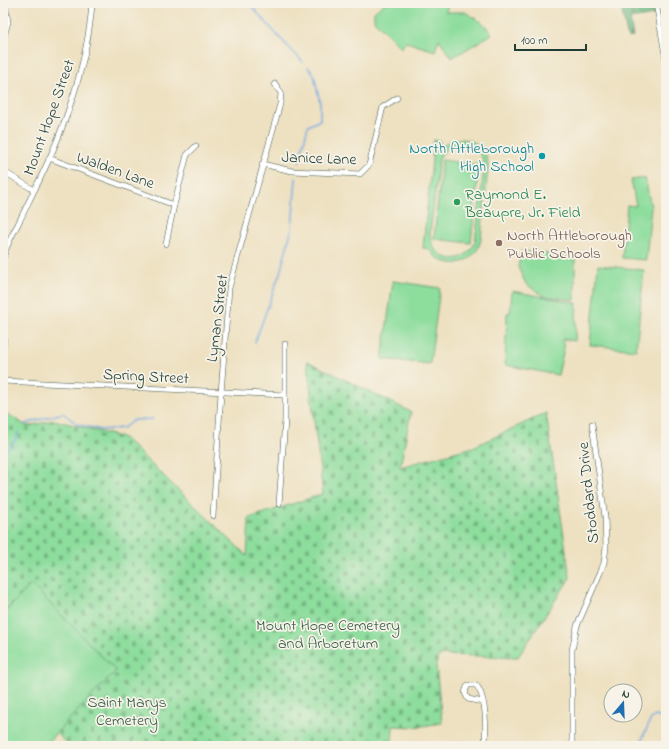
<svg xmlns="http://www.w3.org/2000/svg" width="669" height="749" font-family="'Indie Flower',sans-serif">
<defs>
<pattern id="forest-firs" width="22" height="20" patternUnits="userSpaceOnUse"><rect width="22" height="20" fill="#72bc84"/><path d="M5 1l3.5 6h-7zM16 11l3.5 6h-7z" fill="#5d9a6d"/></pattern>
<pattern id="cemetery-stones" width="16" height="16" patternUnits="userSpaceOnUse"><rect width="16" height="16" fill="#8ddd9d"/><path d="M2 7V4a2 2 0 0 1 4 0v3zM10 15v-3a2 2 0 0 1 4 0v3z" fill="#73b481"/></pattern>
</defs>
<rect width="100%" height="100%" fill="#f7f3e8"/>
<filter id="ink" filterUnits="userSpaceOnUse"><feTurbulence type="fractalNoise" baseFrequency=".025" numOctaves="2"/><feDisplacementMap in="SourceGraphic" scale="8" xChannelSelector="R" yChannelSelector="G"/><feConvolveMatrix kernelMatrix="1 2 1 2 8 2 1 2 1" color-interpolation-filters="sRGB"/></filter>
<filter id="wash" filterUnits="userSpaceOnUse"><feTurbulence type="fractalNoise" baseFrequency=".012" numOctaves="4" result="noise"/><feDisplacementMap in="SourceGraphic" scale="16" xChannelSelector="R" yChannelSelector="G"/><feGaussianBlur stdDeviation="0.9" result="paint"/><feColorMatrix in="noise" values="0 0 0 0 0 0 0 0 0 0 0 0 0 0 0 0 0 1.4 0 .05"/><feComposite in="paint" operator="in"/></filter>
<g filter="url(#wash)">
<rect width="100%" height="100%" fill="#eee1c1"/>
<g fill="#8ddd9d" stroke="#568d68" fill-rule="evenodd">
<polygon points="385,3 448,3 446,12 465,12 483,23 492,34 452,58 439,39 435,51 406,42 401,48 374,20 374,12"/>
<path d="M 457,139 C 476,138 489,151 488,169 L 481,239 C 476,266 444,272 429,249 L 423,248 L 434,140 L 440,141 L 440,148 L 448,142 ZM 459,143 C 474,144 484,154 484,169 L 475,242 C 465,269 430,261 430,233 L 439,160 C 443,150 449,145 459,143 Z"/>
<polygon points="442,160 479,165 471,243 434,239"/>
<polygon points="645,178 651,207 646,260 622,258 627,205 636,206 631,180"/>
<polygon points="521,251 575,257 575,300 544,296 526,284 518,267"/>
<polygon points="598,265 644,270 636,350 590,345"/>
<polygon points="393,281 440,288 430,364 382,359"/>
<polygon points="512,291 577,303 575,341 562,339 564,348 558,375 505,365 507,313 510,313"/>
<polygon points="31,583 116,671 44,746 3,746 3,614 16,600 23,587"/>
</g>
<polygon fill="url(#forest-firs)" stroke="#487c5c" points="620,3 628,3 629,8 653,5 654,15 630,19 633,37 628,38"/>
<polygon fill="url(#cemetery-stones)" stroke="#568d68" points="307,361 411,412 400,467 473,447 546,413 570,578 518,657 439,655 436,665 442,723 415,727 393,726 392,746 70,746 56,733 116,671 31,584 8,609 3,605 3,411 25,425 30,426 54,420 124,438 247,556 249,518 323,494"/>
<g fill="none" stroke-linecap="round" stroke-linejoin="round">
<g stroke="#73abe2" stroke-width="1.5">
<polyline points="246,3 255,10 277,35 303,62"/>
<polyline points="299,162 308,126 320,120 320,103 314,75 308,67"/>
<polyline points="255,342 280,273 292,228 296,178"/>
<polyline points="25,424 63,413 77,424 101,430 123,428 134,420 153,419"/>
<path d="M 3,452 C 12,447 17,441 18,431"/>
<polyline points="639,746 651,719 655,716 666,719"/>
</g>
</g>
</g>
<g filter="url(#ink)">
<g fill="none" stroke-linecap="round" stroke-linejoin="round">
<defs>
<g id="minor">
<polyline points="656,3 666,60"/>
<polyline points="3,40 8,22 5,3"/>
<polyline points="49,158 174,205"/>
<polyline points="262,164 292,171 360,174 369,165 383,107 397,98"/>
<polyline points="3,171 34,190"/>
<polyline points="166,244 174,205 187,155 196,146"/>
<path d="M 3,258 C 6,245 13,234 19,222 C 26,208 32,194 39,181 C 65,128 88,62 92,3"/>
<polyline points="3,311 4,332 3,349"/>
<polyline points="3,381 285,395"/>
<polyline points="279,504 285,420 285,344"/>
<polyline points="213,516 221,393 229,288 280,104 281,93 275,84"/>
<path d="M 483,702 L 468,699 C 464,693 465,691 468,685 L 476,685 C 487,697 486,730 485,746"/>
<polyline points="572,746 572,650 577,626 600,573 604,563 606,547 605,517 592,424"/>
</g>
</defs>
<use href="#minor" stroke="#3e5649" stroke-width="6"/>
<use href="#minor" stroke="#fff" stroke-width="5"/>
</g>
</g>
<circle fill="#0f9aa8" stroke="#f7f3e8" stroke-width="1.5" cx="542" cy="156" r="4"/>
<circle fill="#2e9e5b" stroke="#f7f3e8" stroke-width="1.5" cx="457" cy="202" r="4"/>
<circle fill="#8d6e63" stroke="#f7f3e8" stroke-width="1.5" cx="499" cy="243" r="4"/>
<g text-anchor="middle" stroke-width="3.5" stroke-linejoin="round" paint-order="stroke">
<g font-size="16" fill="#1f3d34" stroke="#f7f3e8">
<text transform="translate(48 117) rotate(-70)" y="6">Mount Hope Street</text>
<text transform="translate(319 157) rotate(2)" y="6">Janice Lane</text>
<text transform="translate(116 169) rotate(20)" y="6">Walden Lane</text>
<text transform="translate(216 318) rotate(-83)" y="6">Lyman Street</text>
<text transform="translate(146 375) rotate(3)" y="6">Spring Street</text>
<text transform="translate(587 493) rotate(-96)" y="6">Stoddard Drive</text>
</g>
<g font-size="16" fill="#0d838f" stroke="#f7f3e8" text-anchor="end">
<text x="534" y="153">North Attleborough<tspan x="534" dy="18">High School</tspan></text>
</g>
<g font-size="16" fill="#27864d" stroke="#f7f3e8" text-anchor="start">
<text x="465" y="199">Raymond E.<tspan x="465" dy="18">Beaupre, Jr. Field</tspan></text>
</g>
<g font-size="16" fill="#785e54" stroke="#f7f3e8" text-anchor="start">
<text x="507" y="240">North Attleborough<tspan x="507" dy="18">Public Schools</tspan></text>
</g>
<g font-size="16" fill="#355d49" stroke="#f7f3e8">
<text x="328" y="630">Mount Hope Cemetery<tspan x="328" dy="18">and Arboretum</tspan></text>
<text x="127" y="707">Saint Marys<tspan x="127" dy="18">Cemetery</tspan></text>
</g>
</g>
<rect width="669" height="749" fill="none" stroke="#f7f3e8" stroke-width="16"/>
<g transform="translate(623 703) rotate(19)"><circle r="19" fill="#f7f3e8" stroke="#a1aaa0"/>
<path d="M0-3L7 15L0 10L-7 15Z" fill="#1f6fb2"/>
<text y="-6" font-size="11" font-weight="bold" text-anchor="middle" fill="#1f3d34">N</text>
</g>
<path d="M515 44v6h71v-6" fill="none" stroke="#1f3d34" stroke-width="2"/>
<text x="521" y="44" font-size="12" fill="#1f3d34" stroke="#f7f3e8" stroke-width="3" paint-order="stroke">100 m</text>
</svg>
